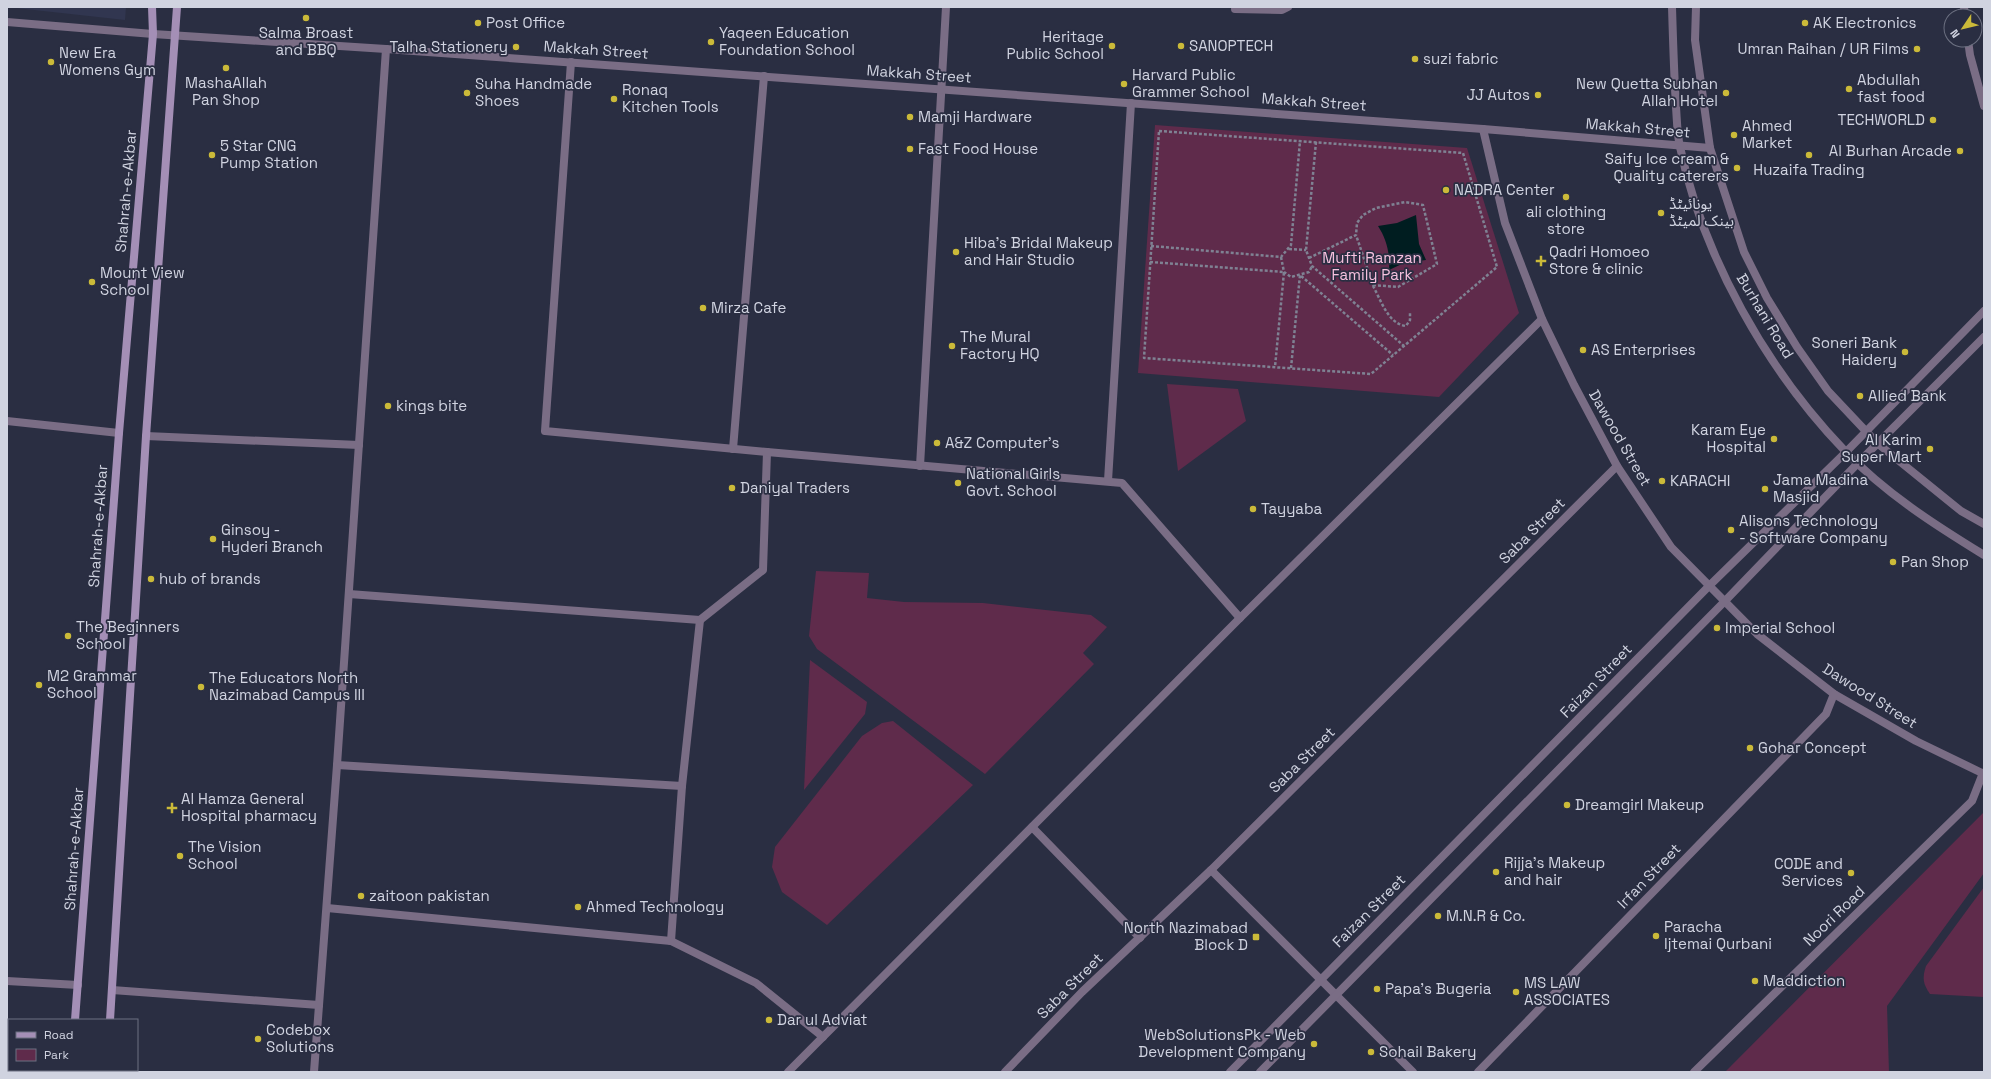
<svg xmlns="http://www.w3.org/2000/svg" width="1991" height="1079" font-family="'Space Grotesk','Noto Sans Arabic',sans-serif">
<rect width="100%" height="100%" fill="#2a2e42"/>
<polygon fill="#313650" points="7,7 126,7 125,20"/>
<g fill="#5f2b4b">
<polygon points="1155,125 1467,148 1519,313 1439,397 1138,373"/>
<polygon points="1167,384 1238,389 1246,421 1178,471"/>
<polygon points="816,571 869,573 867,598 904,602 983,603 1091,615 1107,627 1083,653 1094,664 985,774 817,649 809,636"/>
<polygon points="810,660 867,702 865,714 804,790"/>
<polygon points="893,721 973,785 827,925 782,892 772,867 775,847 862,736 882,723"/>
<polygon points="1984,812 1984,873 1887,1006 1889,1072 1725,1072"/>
<path d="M 1984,887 L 1984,997 L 1930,994 C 1923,984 1922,978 1926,966 Z"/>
</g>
<path fill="#001d20" d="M 1416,215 L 1419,244 L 1426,260 L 1404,263 L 1389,270 C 1390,254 1387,240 1378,226 L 1397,223 Z"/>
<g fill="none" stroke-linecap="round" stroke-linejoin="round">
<g stroke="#7f8293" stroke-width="2.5" stroke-dasharray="3 2" stroke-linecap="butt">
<polygon points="1159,131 1463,153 1497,267 1371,374 1144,358"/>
<polyline points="1316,142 1306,250 1312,266 1404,346"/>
<polyline points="1151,246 1281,257 1291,245 1300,141"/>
<polyline points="1289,249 1306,250"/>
<polyline points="1281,257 1284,272 1291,277 1309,272 1312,266"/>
<polyline points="1309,258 1356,235 1357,223 1363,215 1376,208 1405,202 1423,205 1437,264 1398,287 1373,285 1356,235"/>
<polyline points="1150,262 1284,272 1275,367"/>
<path d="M 1373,286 C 1381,300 1388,324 1406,326 L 1410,320 L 1410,313"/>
<polyline points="1291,368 1300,275 1393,355"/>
</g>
<g stroke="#7a6d85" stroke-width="8">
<polyline points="1235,9 1282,10 1288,7"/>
<polyline points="700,620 763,570 767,452"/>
</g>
<g stroke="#7a6d85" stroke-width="8">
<polyline points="571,62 545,431 767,452 1122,483 1240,618"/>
<polyline points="1483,129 1505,223 1542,319 1574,385 1617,466 1671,547 1757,634 1834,694 1916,741 1984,774"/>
<polyline points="7,421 119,433"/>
<polyline points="146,436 359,445"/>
<polyline points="733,449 764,76"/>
<polyline points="920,466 946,7"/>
<polyline points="1108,481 1131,103"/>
<polyline points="349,594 700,620 682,786 671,941"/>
<polyline points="337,765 682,786"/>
<polyline points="1032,827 1140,938"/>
<polyline points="1211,870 1413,1072"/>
<polyline points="327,908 671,941 756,983 823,1037"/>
<polyline points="7,981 78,985"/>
<polyline points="112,990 319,1005"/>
<polyline points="314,1072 337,765 386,49"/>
<polyline points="788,1072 1240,618 1542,319"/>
<polyline points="1005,1072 1082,992 1211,870 1617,466"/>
<polyline points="1478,1072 1826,714 1834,694"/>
<polyline points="1694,1072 1972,801 1983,773"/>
</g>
<g stroke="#7a6d85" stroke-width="8">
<path d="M 1672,7 C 1673,40 1674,74 1676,107 C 1677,120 1677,134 1680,147 C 1703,257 1767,370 1845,451 C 1885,493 1935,525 1984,555"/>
<polyline points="1696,7 1695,40 1710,148 1744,252 1767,298 1797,347 1828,391 1877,443 1961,511 1984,524"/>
<polyline points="1964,7 1965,16"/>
<polyline points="7,22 153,34 386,49 1483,129 1710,148"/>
<polyline points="1968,40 1970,55 1984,106"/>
<polyline points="1230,1072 1709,586 1846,452 1984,311"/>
<polyline points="1260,1072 1725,601 1858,463 1984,337"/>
</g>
<g stroke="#a48fb6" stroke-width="8">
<polyline points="75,1020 119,433 153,34 152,7"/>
<polyline points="110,1020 146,436 177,7"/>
<polyline points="71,1072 71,1070"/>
<polyline points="107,1072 108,1070"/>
</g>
</g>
<g fill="#cbba39" stroke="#2a2e42" stroke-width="1.5">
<circle cx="306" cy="18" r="4"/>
<circle cx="478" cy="23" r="4"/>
<circle cx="1805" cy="23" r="4"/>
<circle cx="711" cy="42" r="4"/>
<circle cx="1112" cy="46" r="4"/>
<circle cx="1181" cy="46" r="4"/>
<circle cx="516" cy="47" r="4"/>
<circle cx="1917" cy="49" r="4"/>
<circle cx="1415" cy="59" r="4"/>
<circle cx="51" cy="62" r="4"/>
<circle cx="226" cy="68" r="4"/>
<circle cx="1124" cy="84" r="4"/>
<circle cx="1849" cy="89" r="4"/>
<circle cx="467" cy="93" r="4"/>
<circle cx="1726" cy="93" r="4"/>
<circle cx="1538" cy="95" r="4"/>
<circle cx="614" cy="99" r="4"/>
<circle cx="910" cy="117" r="4"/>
<circle cx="1933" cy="120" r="4"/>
<circle cx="1734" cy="135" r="4"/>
<circle cx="910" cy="149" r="4"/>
<circle cx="1960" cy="151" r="4"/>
<circle cx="212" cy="155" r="4"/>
<circle cx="1809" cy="155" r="4"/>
<circle cx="1737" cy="168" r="4"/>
<circle cx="1446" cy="190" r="4"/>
<circle cx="1566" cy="197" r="4"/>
<circle cx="1661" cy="213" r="4"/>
<circle cx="956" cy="252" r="4"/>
<path d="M1539 255h4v4h4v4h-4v4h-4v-4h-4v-4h4z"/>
<circle cx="92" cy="282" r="4"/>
<circle cx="703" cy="308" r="4"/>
<circle cx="952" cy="346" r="4"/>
<circle cx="1583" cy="350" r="4"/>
<circle cx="1905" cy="352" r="4"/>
<circle cx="1860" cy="396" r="4"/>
<circle cx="388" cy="406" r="4"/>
<circle cx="1774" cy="439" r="4"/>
<circle cx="937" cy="443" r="4"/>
<circle cx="1930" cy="449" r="4"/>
<circle cx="1662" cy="481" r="4"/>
<circle cx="958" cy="483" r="4"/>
<circle cx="732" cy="488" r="4"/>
<circle cx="1765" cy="489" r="4"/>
<circle cx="1253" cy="509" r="4"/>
<circle cx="1731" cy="530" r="4"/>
<circle cx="213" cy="539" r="4"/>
<circle cx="1893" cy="562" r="4"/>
<circle cx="151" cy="579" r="4"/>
<circle cx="1717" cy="628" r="4"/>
<circle cx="68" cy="636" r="4"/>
<circle cx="39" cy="685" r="4"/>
<circle cx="201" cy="687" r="4"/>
<circle cx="1750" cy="748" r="4"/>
<circle cx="1567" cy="805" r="4"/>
<path d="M170 802h4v4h4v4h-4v4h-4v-4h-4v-4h4z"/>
<circle cx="180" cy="856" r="4"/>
<circle cx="1496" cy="872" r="4"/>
<circle cx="1851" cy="873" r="4"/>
<circle cx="361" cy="896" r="4"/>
<circle cx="578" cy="907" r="4"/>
<circle cx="1438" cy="916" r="4"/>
<circle cx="1656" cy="936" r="4"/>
<rect x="1252" y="933" width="8" height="8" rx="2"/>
<circle cx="1755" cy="981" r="4"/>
<circle cx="1377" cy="989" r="4"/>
<circle cx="1516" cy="992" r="4"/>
<circle cx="769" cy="1020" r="4"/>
<circle cx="258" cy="1039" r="4"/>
<circle cx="1314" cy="1044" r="4"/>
<circle cx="1371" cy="1052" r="4"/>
</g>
<g text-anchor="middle" stroke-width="3.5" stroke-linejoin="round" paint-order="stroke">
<g font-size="15" fill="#d0d3e0" stroke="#2a2e42" text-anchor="start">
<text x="486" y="28">Post Office</text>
<text x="1813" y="28">AK Electronics</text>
<text x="306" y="38" text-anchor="middle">Salma Broast<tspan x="306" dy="17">and BBQ</tspan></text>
<text x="719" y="38">Yaqeen Education<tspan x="719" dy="17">Foundation School</tspan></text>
<text x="1104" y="42" text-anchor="end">Heritage<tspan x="1104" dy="17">Public School</tspan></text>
<text x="1189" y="51">SANOPTECH</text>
<text x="508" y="52" text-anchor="end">Talha Stationery</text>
<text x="1909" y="54" text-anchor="end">Umran Raihan / UR Films</text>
<text x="59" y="58">New Era<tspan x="59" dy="17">Womens Gym</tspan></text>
<text x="1423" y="64">suzi fabric</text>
<text x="1132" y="80">Harvard Public<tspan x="1132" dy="17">Grammer School</tspan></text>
<text x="1857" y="85">Abdullah<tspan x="1857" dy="17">fast food</tspan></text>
<text x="226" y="88" text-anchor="middle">MashaAllah<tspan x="226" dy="17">Pan Shop</tspan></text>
<text x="475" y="89">Suha Handmade<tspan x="475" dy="17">Shoes</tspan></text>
<text x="1718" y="89" text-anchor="end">New Quetta Subhan<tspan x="1718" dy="17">Allah Hotel</tspan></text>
<text x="622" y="95">Ronaq<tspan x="622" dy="17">Kitchen Tools</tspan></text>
<text x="1530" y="100" text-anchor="end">JJ Autos</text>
<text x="918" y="122">Mamji Hardware</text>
<text x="1925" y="125" text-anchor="end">TECHWORLD</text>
<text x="1742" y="131">Ahmed<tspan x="1742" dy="17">Market</tspan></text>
<text x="220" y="151">5 Star CNG<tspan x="220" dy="17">Pump Station</tspan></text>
<text x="918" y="154">Fast Food House</text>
<text x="1952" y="156" text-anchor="end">Al Burhan Arcade</text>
<text x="1729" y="164" text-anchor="end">Saify Ice cream &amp;<tspan x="1729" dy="17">Quality caterers</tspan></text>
<text x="1809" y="175" text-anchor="middle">Huzaifa Trading</text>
<text x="1454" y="195">NADRA Center</text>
<text x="1669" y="209">یونائیٹڈ<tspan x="1669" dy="17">بینک لمیٹڈ</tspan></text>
<text x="1566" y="217" text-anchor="middle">ali clothing<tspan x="1566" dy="17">store</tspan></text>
<text x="964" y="248">Hiba's Bridal Makeup<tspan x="964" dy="17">and Hair Studio</tspan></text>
<text x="1549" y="257">Qadri Homoeo<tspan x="1549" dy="17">Store &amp; clinic</tspan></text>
<text x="100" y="278">Mount View<tspan x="100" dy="17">School</tspan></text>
<text x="711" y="313">Mirza Cafe</text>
<text x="960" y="342">The Mural<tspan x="960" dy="17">Factory HQ</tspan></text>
<text x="1897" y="348" text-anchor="end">Soneri Bank<tspan x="1897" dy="17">Haidery</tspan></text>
<text x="1591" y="355">AS Enterprises</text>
<text x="1868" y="401">Allied Bank</text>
<text x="396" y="411">kings bite</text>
<text x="1766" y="435" text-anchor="end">Karam Eye<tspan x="1766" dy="17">Hospital</tspan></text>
<text x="1922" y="445" text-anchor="end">Al Karim<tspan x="1922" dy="17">Super Mart</tspan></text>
<text x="945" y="448">A&amp;Z Computer's</text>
<text x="966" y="479">National Girls<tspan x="966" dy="17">Govt. School</tspan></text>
<text x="1773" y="485">Jama Madina<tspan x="1773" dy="17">Masjid</tspan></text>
<text x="1670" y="486">KARACHI</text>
<text x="740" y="493">Daniyal Traders</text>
<text x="1261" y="514">Tayyaba</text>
<text x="1739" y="526">Alisons Technology<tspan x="1739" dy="17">- Software Company</tspan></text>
<text x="221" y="535">Ginsoy -<tspan x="221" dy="17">Hyderi Branch</tspan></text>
<text x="1901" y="567">Pan Shop</text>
<text x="159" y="584">hub of brands</text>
<text x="76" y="632">The Beginners<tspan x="76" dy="17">School</tspan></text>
<text x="1725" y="633">Imperial School</text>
<text x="47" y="681">M2 Grammar<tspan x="47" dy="17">School</tspan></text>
<text x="209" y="683">The Educators North<tspan x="209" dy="17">Nazimabad Campus III</tspan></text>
<text x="1758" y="753">Gohar Concept</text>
<text x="181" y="804">Al Hamza General<tspan x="181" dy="17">Hospital pharmacy</tspan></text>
<text x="1575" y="810">Dreamgirl Makeup</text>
<text x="188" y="852">The Vision<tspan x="188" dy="17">School</tspan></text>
<text x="1504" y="868">Rijja's Makeup<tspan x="1504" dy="17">and hair</tspan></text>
<text x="1843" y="869" text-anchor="end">CODE and<tspan x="1843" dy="17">Services</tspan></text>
<text x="369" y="901">zaitoon pakistan</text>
<text x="586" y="912">Ahmed Technology</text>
<text x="1446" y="921">M.N.R &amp; Co.</text>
<text x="1664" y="932">Paracha<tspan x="1664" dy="17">Ijtemai Qurbani</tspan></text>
<text x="1248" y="933" text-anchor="end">North Nazimabad<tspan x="1248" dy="17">Block D</tspan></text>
<text x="1763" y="986">Maddiction</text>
<text x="1524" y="988">MS LAW<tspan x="1524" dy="17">ASSOCIATES</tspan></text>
<text x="1385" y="994">Papa's Bugeria</text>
<text x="777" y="1025">Dar ul Adviat</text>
<text x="266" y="1035">Codebox<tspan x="266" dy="17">Solutions</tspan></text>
<text x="1306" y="1040" text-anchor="end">WebSolutionsPk - Web<tspan x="1306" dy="17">Development Company</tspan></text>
<text x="1379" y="1057">Sohail Bakery</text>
</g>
<g font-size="15" fill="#d0d3e0" stroke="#2a2e42">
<text transform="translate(596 50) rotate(4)" y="5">Makkah Street</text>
<text transform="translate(919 74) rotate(4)" y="5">Makkah Street</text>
<text transform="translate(1314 102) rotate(4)" y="5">Makkah Street</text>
<text transform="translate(1638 128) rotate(5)" y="5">Makkah Street</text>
<text transform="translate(126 191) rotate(-85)" y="5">Shahrah-e-Akbar</text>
<text transform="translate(1765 316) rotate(59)" y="5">Burhani Road</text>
<text transform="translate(1620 438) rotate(60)" y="5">Dawood Street</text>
<text transform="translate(98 526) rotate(-86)" y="5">Shahrah-e-Akbar</text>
<text transform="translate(1532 531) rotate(-45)" y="5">Saba Street</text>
<text transform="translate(1596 681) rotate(-46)" y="5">Faizan Street</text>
<text transform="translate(1870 696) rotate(32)" y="5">Dawood Street</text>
<text transform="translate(1302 760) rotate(-45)" y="5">Saba Street</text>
<text transform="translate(74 849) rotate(-86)" y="5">Shahrah-e-Akbar</text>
<text transform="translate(1649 876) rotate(-46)" y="5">Irfan Street</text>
<text transform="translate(1369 911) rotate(-45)" y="5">Faizan Street</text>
<text transform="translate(1834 916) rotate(-44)" y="5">Noori Road</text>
<text transform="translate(1070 986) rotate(-45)" y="5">Saba Street</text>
</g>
<g font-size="15" fill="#f6c0de" stroke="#2a2e42">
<text x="1372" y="263">Mufti Ramzan<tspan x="1372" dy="17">Family Park</tspan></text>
</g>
</g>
<rect width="1991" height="1079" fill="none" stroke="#d0d3e0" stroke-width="16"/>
<rect x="8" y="1019" width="130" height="52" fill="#2a2e42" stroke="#6c7081"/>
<rect x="16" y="1032" width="20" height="6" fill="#a48fb6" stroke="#6c7081"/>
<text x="44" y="1039" font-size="12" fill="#d0d3e0">Road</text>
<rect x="16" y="1049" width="20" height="12" fill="#5f2b4b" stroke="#6c7081"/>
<text x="44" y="1059" font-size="12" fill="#d0d3e0">Park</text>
<g transform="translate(1963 28) rotate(235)"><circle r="19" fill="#2a2e42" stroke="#6c7081"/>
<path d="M0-3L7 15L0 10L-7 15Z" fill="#cbba39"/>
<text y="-6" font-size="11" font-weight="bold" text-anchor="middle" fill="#d0d3e0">N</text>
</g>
</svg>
